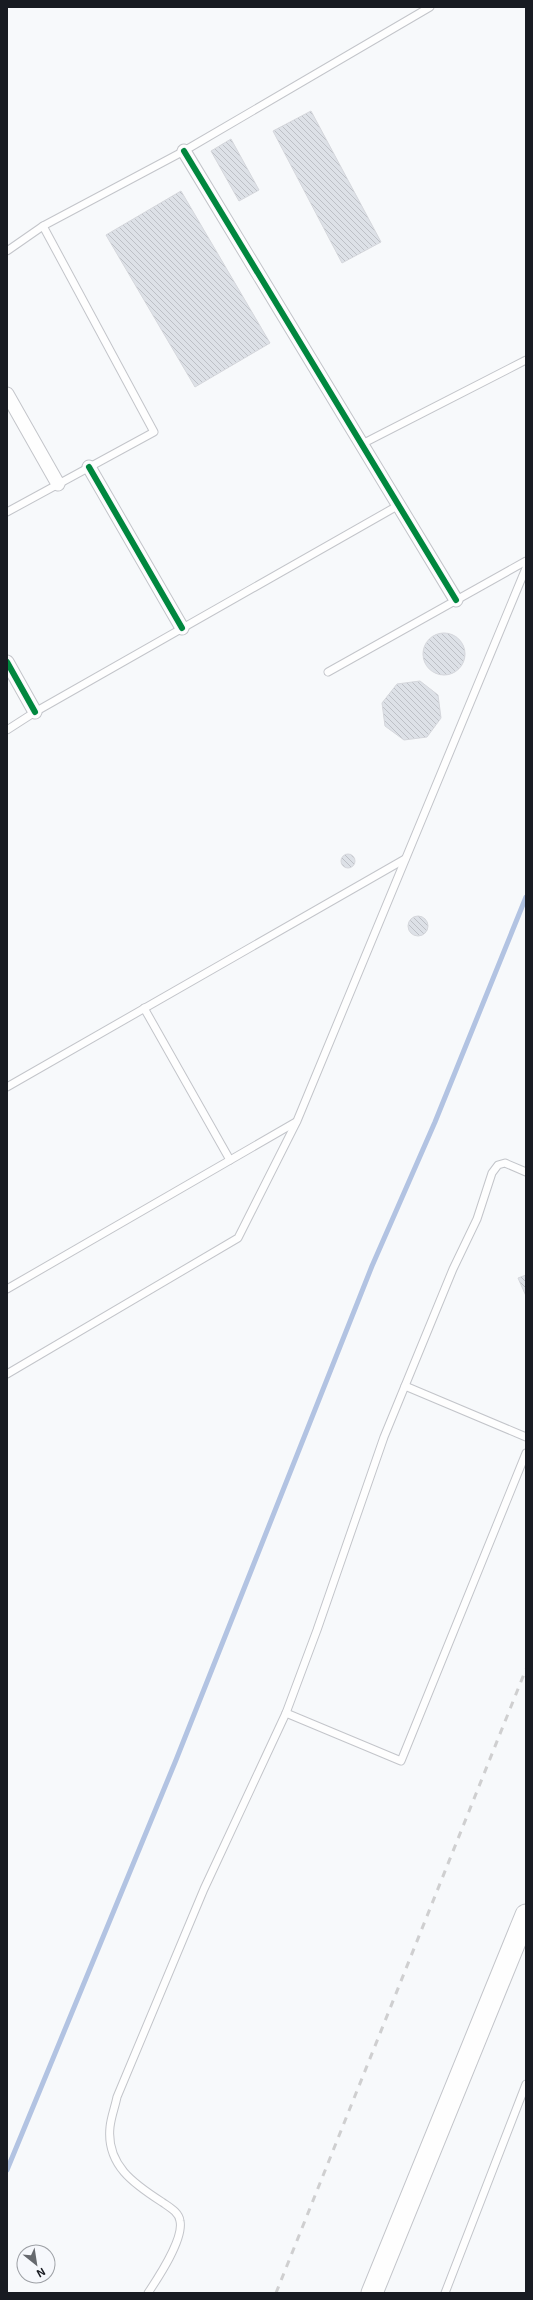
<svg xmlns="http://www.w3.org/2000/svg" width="533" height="2300" font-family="'Exo 2',sans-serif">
<defs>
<pattern id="building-back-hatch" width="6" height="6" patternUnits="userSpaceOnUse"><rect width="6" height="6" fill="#dde1e7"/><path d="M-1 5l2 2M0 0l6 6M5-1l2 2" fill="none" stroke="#bdc0c6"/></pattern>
</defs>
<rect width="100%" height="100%" fill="#f7f9fb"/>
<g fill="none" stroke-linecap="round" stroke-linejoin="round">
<polyline stroke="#b2c3e2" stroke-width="5" points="7,2170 176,1760 372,1266 435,1122 526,897"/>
</g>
<g fill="url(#building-back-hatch)" stroke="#d5d7dc">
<polygon points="311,111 381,242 342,263 273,131"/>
<polygon points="231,139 259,190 239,201 211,151"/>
<polygon points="181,191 270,343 195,387 106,235"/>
<circle cx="444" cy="654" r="21"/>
<polygon points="420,681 438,695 441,718 427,737 404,740 385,726 382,703 397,684"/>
<circle cx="348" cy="861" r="7"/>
<circle cx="418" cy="926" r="10"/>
<polygon points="526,1275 526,1296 518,1278"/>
</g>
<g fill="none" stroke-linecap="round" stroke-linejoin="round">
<defs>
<g id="service">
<polyline points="7,251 43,226 184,151 430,7"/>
<polyline points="362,444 526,360"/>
<polyline points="7,512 154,432 43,226"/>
<polyline points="328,672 526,561"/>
<polyline points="7,730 35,712 399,505"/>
<polyline points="144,1008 230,1160"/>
<polyline points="7,1087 405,859"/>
<polyline points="7,1289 296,1122"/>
<polyline points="7,1374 238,1238 297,1121 526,568"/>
<polyline points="405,1386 526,1437"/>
<polyline points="286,1713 401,1761 526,1453"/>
<path d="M 148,2293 C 158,2278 184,2239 180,2221 C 179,2212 169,2207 162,2202 C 134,2184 106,2165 110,2127 C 111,2117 115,2107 117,2097 L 204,1889 L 286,1713 L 317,1630 L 384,1437 L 453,1269 L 477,1219 L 492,1173 L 498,1165 L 505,1163 L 526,1172"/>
<polyline points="445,2293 526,2084"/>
</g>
<g id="minor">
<polyline points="184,151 456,600"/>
<polyline points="7,394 58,484"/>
<polyline points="89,467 182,628"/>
<polyline points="7,662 35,712"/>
</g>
<polyline id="primary" points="372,2293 526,1915"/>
</defs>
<use href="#service" stroke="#c3c5ca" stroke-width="9"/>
<use href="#minor" stroke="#c3c5ca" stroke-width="15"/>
<use href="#primary" stroke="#c3c5ca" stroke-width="23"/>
<use href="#service" stroke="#fefefe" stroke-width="7"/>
<use href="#minor" stroke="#fefefe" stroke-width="13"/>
<use href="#primary" stroke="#fefefe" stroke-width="21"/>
<polyline stroke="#cfcfd0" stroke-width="3" stroke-dasharray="7 7" stroke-linecap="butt" points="276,2293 526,1669"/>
<defs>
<g id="cycleway">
<polyline points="184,151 456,600"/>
<polyline points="89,467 182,628"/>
<polyline points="7,662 35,712"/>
</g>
</defs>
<use href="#cycleway" stroke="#f6f8fc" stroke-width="8"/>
<use href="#cycleway" stroke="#00873e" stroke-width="6"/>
</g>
<rect width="533" height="2300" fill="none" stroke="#181b22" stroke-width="16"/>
<g transform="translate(36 2264) rotate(150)"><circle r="19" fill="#f6f8fc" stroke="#9da0a5"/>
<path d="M0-3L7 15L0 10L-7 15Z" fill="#66696e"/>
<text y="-6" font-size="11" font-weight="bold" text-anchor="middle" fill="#181b22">N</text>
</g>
</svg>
